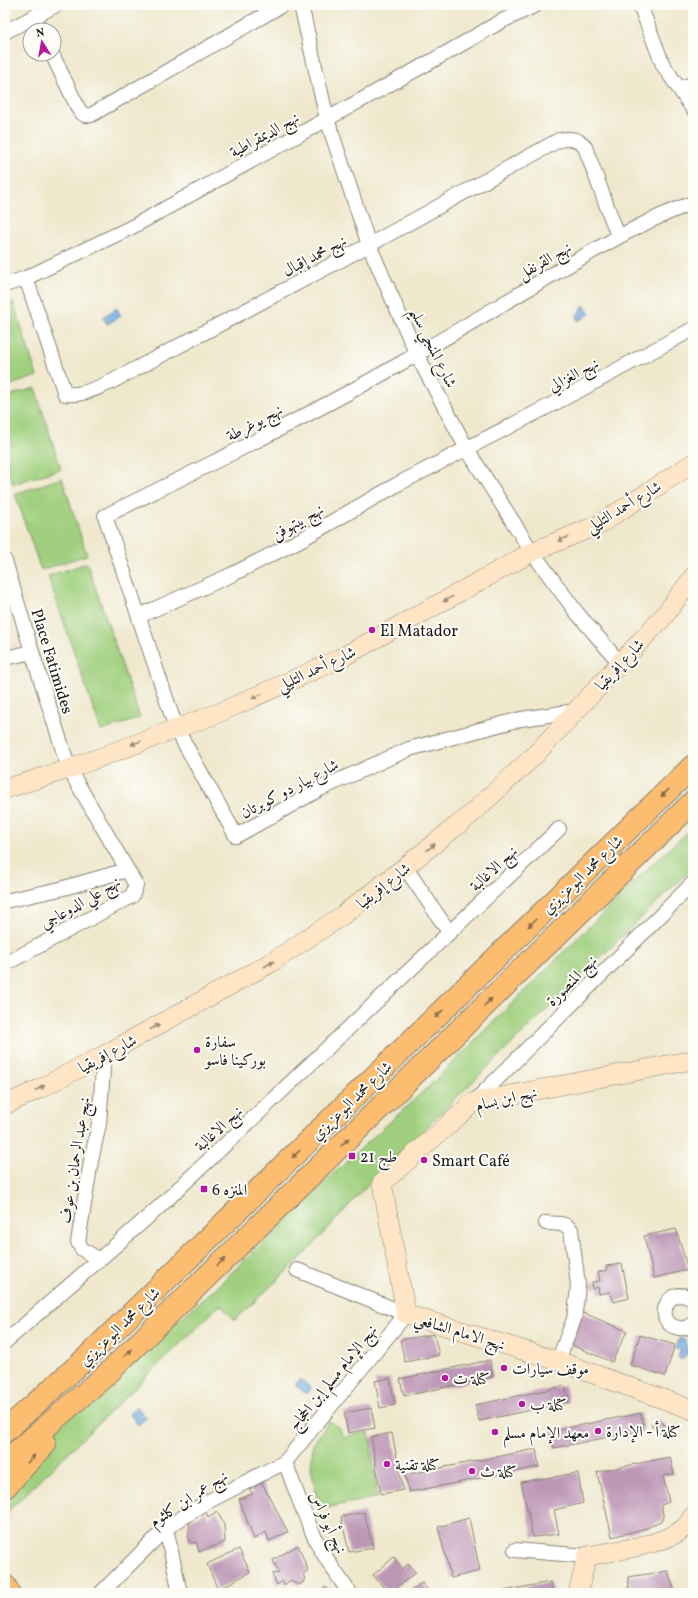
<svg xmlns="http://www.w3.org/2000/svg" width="698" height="1598" font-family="Vollkorn,Amiri,serif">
<rect width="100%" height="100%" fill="#fdfcf7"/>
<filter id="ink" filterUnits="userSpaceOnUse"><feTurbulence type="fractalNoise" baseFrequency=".025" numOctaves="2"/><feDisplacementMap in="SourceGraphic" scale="8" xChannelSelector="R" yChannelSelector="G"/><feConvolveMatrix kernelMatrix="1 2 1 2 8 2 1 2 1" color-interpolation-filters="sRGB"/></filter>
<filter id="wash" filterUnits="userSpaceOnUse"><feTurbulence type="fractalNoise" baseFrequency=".012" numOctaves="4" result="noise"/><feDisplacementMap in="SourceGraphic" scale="16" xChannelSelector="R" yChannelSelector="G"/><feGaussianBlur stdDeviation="0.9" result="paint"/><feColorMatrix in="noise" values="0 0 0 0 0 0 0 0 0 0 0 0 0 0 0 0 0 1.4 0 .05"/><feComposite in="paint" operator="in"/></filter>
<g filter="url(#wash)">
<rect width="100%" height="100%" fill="#efe8cd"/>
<g fill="#a0d07f" stroke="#5e764e">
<polygon points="13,302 37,376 5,387 5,305"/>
<polygon points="35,388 61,469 13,484 5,460 5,397"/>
<polygon points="62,478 87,555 41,570 15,494"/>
<polygon points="87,563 140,718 101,731 48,576"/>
<polygon points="693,827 693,867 371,1181 302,1257 235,1320 220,1305 8,1511 5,1568 19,1593 5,1593 5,1468 216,1288 329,1178 427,1088 646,870"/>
<polygon points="329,1421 340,1428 343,1437 369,1432 378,1497 320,1509 311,1468 313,1445"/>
</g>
<g fill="#70a8df" stroke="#46627e">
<polygon points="584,305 590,314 578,321 577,315"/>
<polygon points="117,308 121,316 107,324 103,317"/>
<polygon points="679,1338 685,1340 688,1353 682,1360 677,1357 681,1350 676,1349"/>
<polygon points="300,1379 311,1388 306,1394 295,1385"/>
<polygon points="137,1406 146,1418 138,1425 129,1413"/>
</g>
<g id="blocks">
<g fill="#be97b7">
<polygon points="676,1229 688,1270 654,1278 644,1236"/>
<polygon points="622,1264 629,1298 614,1302 610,1292 599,1294 598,1287 593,1289 592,1282 600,1281 598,1272 607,1270 606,1266"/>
<polygon points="581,1312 627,1331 612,1362 569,1344"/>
<polygon points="434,1334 439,1355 405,1362 400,1340"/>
<polygon points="640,1335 675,1345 665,1376 630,1365"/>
<polygon points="490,1360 493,1377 404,1396 400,1379"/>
<polygon points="390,1378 395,1405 380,1408 375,1381"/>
<polygon points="565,1386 569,1402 479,1421 475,1405"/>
<polygon points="371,1408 375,1428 348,1433 344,1413"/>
<polygon points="641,1413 644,1430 554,1448 551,1431"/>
<polygon points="657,1419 673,1431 667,1438 651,1426"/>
<polygon points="392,1433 403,1490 381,1494 371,1437"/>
<polygon points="536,1449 539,1467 409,1492 405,1475"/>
<polygon points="670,1457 674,1474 663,1476 669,1502 661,1505 664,1519 647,1528 612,1537 597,1472"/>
<polygon points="578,1473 583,1503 554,1510 559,1534 533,1537 521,1482"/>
<polygon points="262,1483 288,1532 269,1541 266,1532 254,1539 239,1499 253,1494 249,1489"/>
<polygon points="217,1511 224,1525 225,1542 199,1552 196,1542 192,1543 188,1540 190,1520 206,1512 208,1517"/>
<polygon points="364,1512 373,1548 349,1552 341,1517"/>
<polygon points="469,1518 480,1571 451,1578 438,1527"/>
<polygon points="298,1545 308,1570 303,1575 305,1578 303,1583 298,1585 291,1580 284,1585 283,1581 277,1585 272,1574 279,1573 273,1560"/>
<polygon points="239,1549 250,1572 218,1590 207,1564"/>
<polygon points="394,1557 402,1569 408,1564 416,1573 388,1593 373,1575"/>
<polygon points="668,1571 675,1593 615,1593 615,1590 629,1588 628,1577"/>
<polygon points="550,1582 553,1593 498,1593 498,1592"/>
<polygon points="422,1583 430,1593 407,1593"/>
<polygon points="326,1587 331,1593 316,1593"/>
</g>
</g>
</g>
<g filter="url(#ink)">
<use href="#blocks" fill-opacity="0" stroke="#868274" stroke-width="1"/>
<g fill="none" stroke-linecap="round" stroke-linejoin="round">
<defs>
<g id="street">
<polyline points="301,5 327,119 369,245 417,355 467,449 532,552 577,613 620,663"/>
<polyline points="640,5 663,65 693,109"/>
<polyline points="34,18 40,30"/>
<polyline points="5,32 56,5"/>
<path d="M 52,54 L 79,110 C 83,115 85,116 91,115 L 282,5"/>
<polyline points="679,88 693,84"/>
<path d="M 26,278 L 65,394 C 81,396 94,389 109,383 L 369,245 L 559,140 C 570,138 578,138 585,147 L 618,236"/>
<polyline points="5,285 26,278 132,227 448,52 500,22 536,5"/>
<polyline points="5,561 32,652 69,769 136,885 132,896 5,964"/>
<polyline points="139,616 231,575 302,539 398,484 578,391 693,329"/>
<polyline points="5,658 32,652"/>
<path d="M 576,711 L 521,719 L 409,749 L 320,789 L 236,836 L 176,728 L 105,516 C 210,464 316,413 417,354 C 472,323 525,290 579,259 C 616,238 653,217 693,203"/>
<polyline points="405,867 449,932"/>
<polyline points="5,901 60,889 127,870"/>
<polyline points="474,1102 693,883"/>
<path d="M 546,1223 C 554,1224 566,1222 571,1230 L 578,1284 L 577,1297 L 574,1319 L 558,1361"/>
<polyline points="99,1260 82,1249 78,1242 91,1161 99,1124 104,1055"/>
<path d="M 693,1300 C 667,1281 652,1324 679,1328 C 684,1329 689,1327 693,1324"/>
<polyline points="5,1342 157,1209 559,829"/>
<path d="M 285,1462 C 296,1490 305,1519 319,1546 C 328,1562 339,1578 350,1593"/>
<polyline points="166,1528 180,1593"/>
<polyline points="515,1550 587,1556"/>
<polyline points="101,1593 166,1528 207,1502 285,1462 406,1314 297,1270"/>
</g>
<g id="secondary">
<polyline points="5,789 69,769 221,712 339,659 532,552 600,524 693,463"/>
<polyline points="693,1060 474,1102 382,1183 406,1314 558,1361 693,1410"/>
<polyline points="5,1105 39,1089 104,1055 272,962 343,915 405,867 469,816 534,756 664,616 693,577"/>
<path d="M 578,1593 L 587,1556 C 612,1551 669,1545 686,1526 C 689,1523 691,1519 693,1516"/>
</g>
<g id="highway">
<polyline points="5,1431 83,1361 693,766"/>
<polyline points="5,1462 108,1373 693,802"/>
<polyline points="5,1487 45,1444"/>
<polyline points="5,1586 9,1593"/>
</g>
</defs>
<use href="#street" stroke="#868274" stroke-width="16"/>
<use href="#secondary" stroke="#868274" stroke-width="20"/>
<use href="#highway" stroke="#868274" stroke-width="24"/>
<use href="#street" stroke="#fff" stroke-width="14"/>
<use href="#secondary" stroke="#fee5c5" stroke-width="19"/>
<use href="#highway" stroke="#fcbd6f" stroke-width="22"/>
</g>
<defs><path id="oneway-solid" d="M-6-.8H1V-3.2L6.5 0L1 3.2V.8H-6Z"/></defs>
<g fill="#988b79">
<use href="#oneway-solid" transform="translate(563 539) rotate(158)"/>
<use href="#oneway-solid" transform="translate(448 599) rotate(151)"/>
<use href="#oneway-solid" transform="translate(257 696) rotate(156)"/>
<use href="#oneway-solid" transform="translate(136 743) rotate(159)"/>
<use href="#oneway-solid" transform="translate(431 847) rotate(-39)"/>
<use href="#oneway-solid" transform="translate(269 964) rotate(-30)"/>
<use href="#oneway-solid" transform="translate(155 1027) rotate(-28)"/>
<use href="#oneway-solid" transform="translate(40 1088) rotate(-27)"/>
</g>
<g fill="#8c6c46">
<use href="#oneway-solid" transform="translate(665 793) rotate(136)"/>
<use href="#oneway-solid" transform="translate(532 923) rotate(136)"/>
<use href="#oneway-solid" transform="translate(488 1002) rotate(-44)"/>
<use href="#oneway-solid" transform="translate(439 1014) rotate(136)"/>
<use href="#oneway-solid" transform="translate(345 1142) rotate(-44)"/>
<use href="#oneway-solid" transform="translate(296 1154) rotate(136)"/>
<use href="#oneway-solid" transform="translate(221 1262) rotate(-44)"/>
<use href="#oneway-solid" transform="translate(128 1353) rotate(-44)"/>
<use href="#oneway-solid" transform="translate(31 1459) rotate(-46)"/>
</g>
</g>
<g fill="#b5179e" stroke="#fdfcf7" stroke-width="1.5">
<circle cx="372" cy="630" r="4"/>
<circle cx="197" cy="1050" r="4"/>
<rect x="348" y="1152" width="8" height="8" rx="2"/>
<circle cx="424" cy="1160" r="4"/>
<rect x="200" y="1185" width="8" height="8" rx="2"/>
<circle cx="504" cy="1368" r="4"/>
<circle cx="445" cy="1378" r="4"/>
<circle cx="522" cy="1404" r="4"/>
<circle cx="598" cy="1431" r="4"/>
<circle cx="495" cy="1432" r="4"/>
<circle cx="387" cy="1464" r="4"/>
<circle cx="472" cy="1471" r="4"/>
</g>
<g text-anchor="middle" stroke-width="4" stroke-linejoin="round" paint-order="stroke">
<g font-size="16" fill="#1c1c1c" stroke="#fdfcf7">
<text transform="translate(264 134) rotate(-29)" y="6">نهج الديمقراطية</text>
<text transform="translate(314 255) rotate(-28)" y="6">نهج محمد إقبال</text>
<text transform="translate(544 260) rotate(-30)" y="6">نهج القرنفل</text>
<text transform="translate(434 347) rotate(64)" y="6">شارع المنجي سليم</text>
<text transform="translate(573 374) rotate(-28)" y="6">نهج الغزالي</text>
<text transform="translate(254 422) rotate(-28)" y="6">نهج يوغرطة</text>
<text transform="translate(623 506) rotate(-31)" y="6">شارع أحمد التليلي</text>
<text transform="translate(297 521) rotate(-29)" y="6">نهج بيتهوفن</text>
<text transform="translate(53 661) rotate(73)" y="6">Place Fatimides</text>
<text transform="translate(619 664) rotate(-47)" y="6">شارع إفريقيا</text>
<text transform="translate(316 668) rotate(-25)" y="6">شارع أحمد التليلي</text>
<text transform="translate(289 788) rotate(-28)" y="6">شارع بيار دو كوبرتان</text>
<text transform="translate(493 868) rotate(-43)" y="6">نهج الاغالبة</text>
<text transform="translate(582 874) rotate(-44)" y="6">شارع محمد البوعزيزي</text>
<text transform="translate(383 885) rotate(-38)" y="6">شارع إفريقيا</text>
<text transform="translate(80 902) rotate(-30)" y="6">نهج علي الدوعاجي</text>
<text transform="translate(571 980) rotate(-45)" y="6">نهج المنصورة</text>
<text transform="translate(107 1053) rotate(-28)" y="6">شارع إفريقيا</text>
<text transform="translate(506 1098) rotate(-13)" y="6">نهج ابن بسام</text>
<text transform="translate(351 1100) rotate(-44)" y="6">شارع محمد البوعزيزي</text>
<text transform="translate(218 1128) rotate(-43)" y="6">نهج الاغالبة</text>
<text transform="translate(74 1160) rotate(-81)" y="6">نهج عبد الرحمان بن عوف</text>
<text transform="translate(119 1326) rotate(-44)" y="6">شارع محمد البوعزيزي</text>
<text transform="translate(460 1331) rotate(17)" y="6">نهج الامام الشافعي</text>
<text transform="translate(332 1377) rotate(-51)" y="6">نهج اﻹمام مسلم إبن الحجاج</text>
<text transform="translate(188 1498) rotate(-33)" y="6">نهج عمر ابن كلثوم</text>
<text transform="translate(329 1522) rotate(65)" y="6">نهج أبو فراس</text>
</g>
<g font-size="16" fill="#1c1c1c" stroke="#fdfcf7" text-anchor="start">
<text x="380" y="636">El Matador</text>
<text x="205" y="1047">سفارة<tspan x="205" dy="18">بوركينا فاسو</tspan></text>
<text x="360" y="1162">طج 21</text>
<text x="432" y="1166">Smart Café</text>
<text x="212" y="1195">المنزه 6</text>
<text x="512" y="1374">موقف سيارات</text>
<text x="453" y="1384">كتلة ت</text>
<text x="530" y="1410">كتلة ب</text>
<text x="606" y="1437">كتلة أ - الإدارة</text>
<text x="503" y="1438">معهد الإمام مسلم</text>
<text x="395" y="1470">كتلة تقنية</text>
<text x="480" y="1477">كتلة ث</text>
</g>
</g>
<rect width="698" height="1598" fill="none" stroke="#fdfcf7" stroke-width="20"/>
<g transform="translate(42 42) rotate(349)"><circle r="19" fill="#fdfcf7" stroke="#a3a29f"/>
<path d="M0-3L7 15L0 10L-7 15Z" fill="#b5179e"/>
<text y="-6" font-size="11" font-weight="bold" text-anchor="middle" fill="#1c1c1c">N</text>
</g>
</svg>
